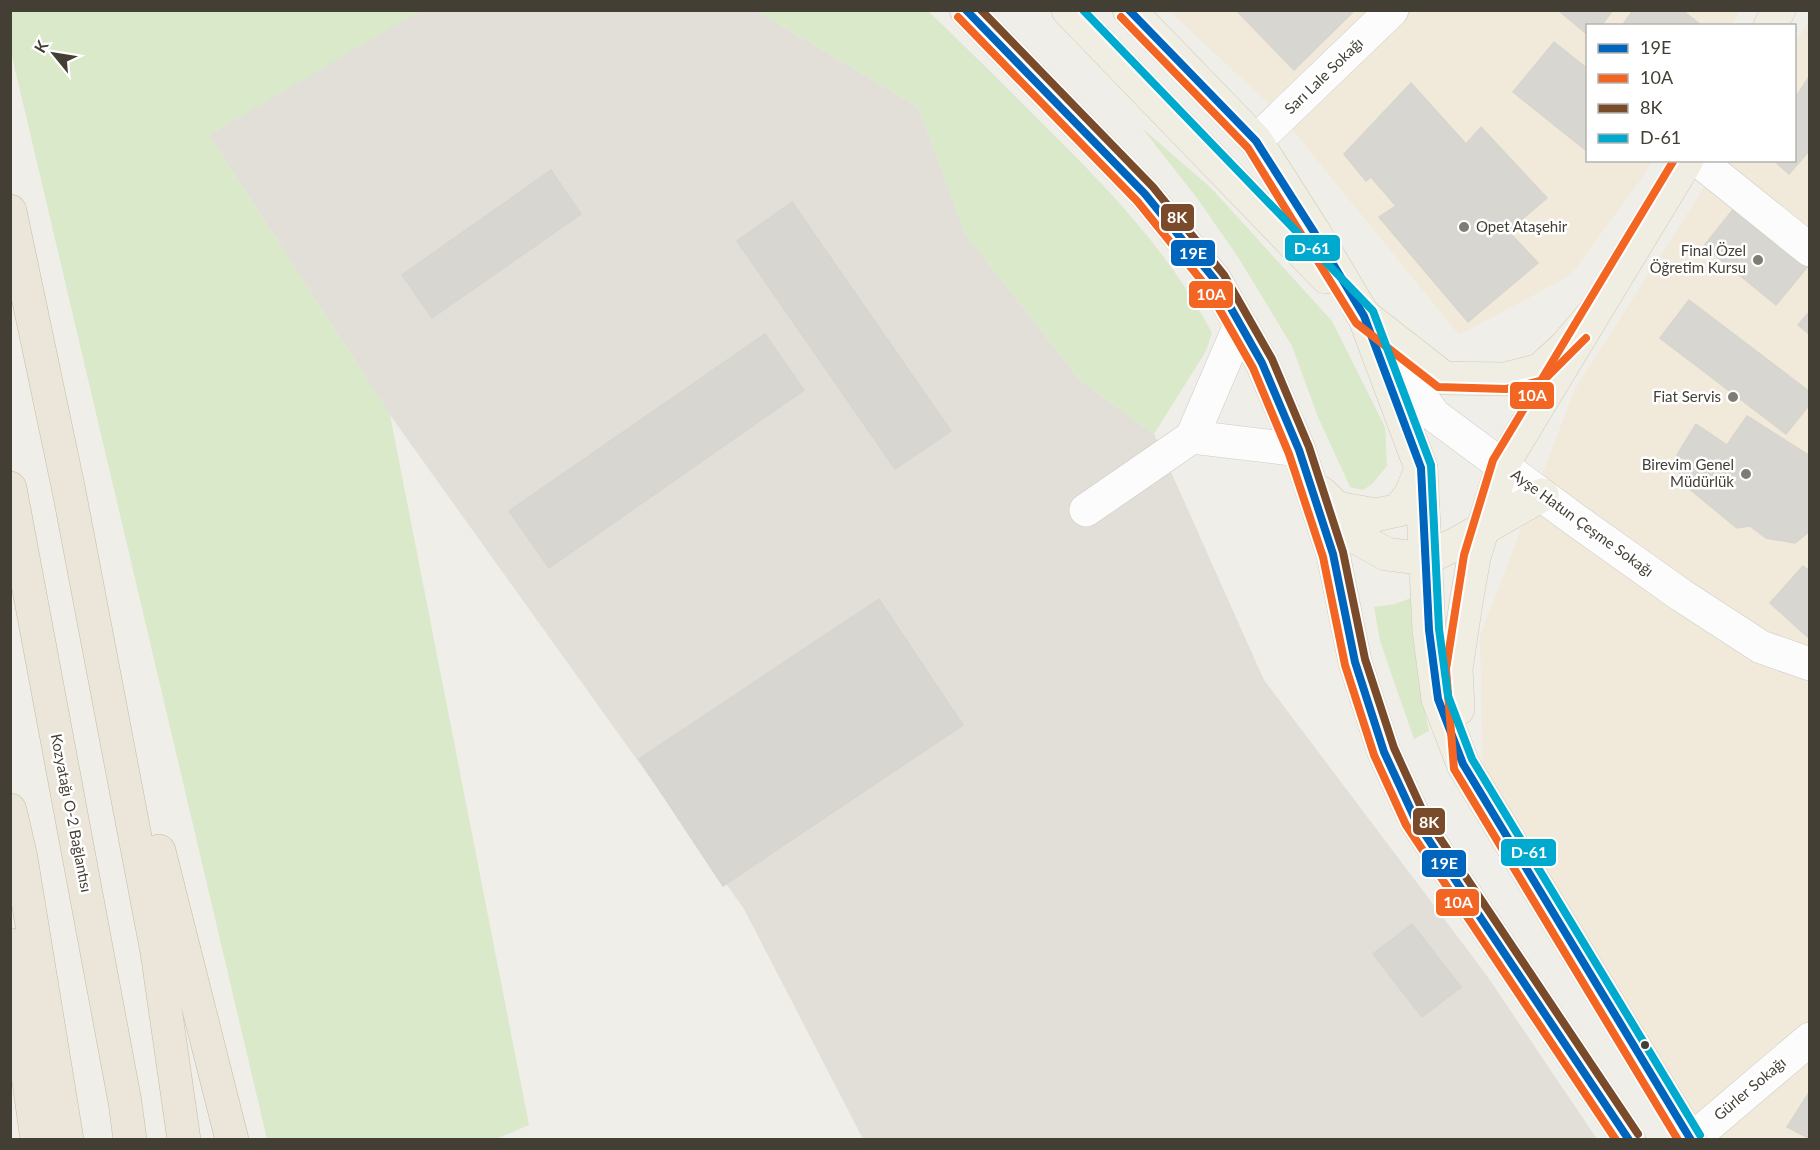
<svg xmlns="http://www.w3.org/2000/svg" width="1820" height="1150" font-family="Lato,sans-serif">
<rect width="100%" height="100%" fill="#efeee8"/>
<g fill="#f1eadb">
<polygon points="1169,11 1740,11 1732,25 1588,26 1588,160 1652,161 1643,176 1571,275 1459,335 1279,113"/>
<polygon points="1809,21 1809,1139 1691,1139 1483,771 1480,636 1575,389 1721,161 1794,160 1795,44"/>
</g>
<polygon fill="#e2dfd9" points="420,10 757,11 918,107 965,233 1079,379 1154,434 1264,680 1485,973 1597,1139 863,1139 744,909 390,415 209,135"/>
<g fill="#dae9c9">
<polygon points="10,11 420,11 209,135 390,415 529,1125 496,1139 267,1139 11,52"/>
<path d="M 757,11 L 928,11 C 968,49 1007,88 1046,127 C 1111,192 1168,250 1212,333 L 1206,351 L 1154,434 L 1079,379 L 965,233 L 918,107 Z"/>
<polygon points="1142,128 1211,188 1332,321 1385,427 1387,466 1372,484 1363,490 1350,487 1318,417 1292,346 1238,257 1197,198"/>
<polygon points="1419,595 1420,689 1429,731 1414,739 1380,641 1374,607 1395,604"/>
</g>
<g fill="#d8d6d1" stroke="#d7d5ce" stroke-width="1.5">
<polygon points="1236,10 1355,10 1294,70"/>
<polygon points="1558,10 1613,10 1601,26 1588,26 1588,35"/>
<polygon points="1633,10 1682,10 1702,26 1622,26"/>
<polygon points="1554,42 1588,69 1588,152 1513,92"/>
<polygon points="1810,75 1810,150 1789,174 1773,160 1794,160 1794,100"/>
<polygon points="1411,83 1466,144 1481,127 1547,198 1508,231 1538,263 1468,322 1379,217 1396,206 1371,177 1366,181 1344,154"/>
<polygon points="551,170 581,214 432,318 402,275"/>
<polygon points="792,202 951,431 895,469 737,241"/>
<polygon points="1735,207 1808,266 1776,305 1704,246"/>
<polygon points="1689,300 1810,392 1810,404 1786,434 1660,338"/>
<polygon points="1810,311 1810,335 1798,325"/>
<polygon points="765,334 804,390 549,568 509,511"/>
<polygon points="1747,416 1810,456 1810,531 1795,543 1766,538 1750,526 1737,528 1681,482 1677,455 1696,424 1727,445"/>
<polygon points="1803,566 1810,571 1810,639 1770,603"/>
<polygon points="879,599 963,725 723,886 639,759"/>
<polygon points="1412,924 1461,987 1422,1017 1373,954"/>
<polygon points="1810,1091 1810,1139 1787,1127"/>
</g>
<g fill="none" stroke-linecap="round" stroke-linejoin="round">
<defs>
<g id="minor">
<polyline points="1256,141 1392,10"/>
<polyline points="1698,160 1810,250"/>
<polyline points="1376,333 1434,415 1574,519 1681,595 1761,647 1810,664"/>
<polyline points="1192,437 1299,450"/>
<polyline points="1086,510 1192,437 1240,325"/>
<polyline points="1691,1140 1810,1039"/>
</g>
<g id="major">
<polyline points="966,10 1145,194 1215,280 1262,363 1299,450 1333,554 1355,662 1384,752 1416,821 1629,1140"/>
<polyline points="1068,10 1326,277"/>
<polyline points="1129,10 1256,141 1314,232 1364,316 1421,468 1429,630 1438,699 1463,764 1691,1140"/>
<polyline points="1770,26 1779,10"/>
<polyline points="1362,314 1444,378 1505,379 1540,370 1566,346 1594,313"/>
<polyline points="1321,493 1337,508 1376,515 1399,510 1411,494 1421,469"/>
<polyline points="1322,500 1345,531 1386,554 1425,559 1458,543 1542,495"/>
<polyline points="1458,709 1456,669 1466,603 1474,557 1503,464 1687,160"/>
</g>
<g id="highway">
<polyline points="10,211 69,491 157,952 184,1140"/>
<polyline points="10,488 125,1102 130,1140"/>
<polyline points="10,810 21,858 67,1140"/>
<polyline points="159,851 232,1140"/>
<polyline points="10,945 37,1140"/>
</g>
</defs>
<use href="#minor" stroke="#cdcbc6" stroke-width="34"/>
<use href="#major" stroke="#d1cbb6" stroke-width="34"/>
<use href="#highway" stroke="#c6bca4" stroke-width="34"/>
<use href="#minor" stroke="#fdfcfc" stroke-width="33"/>
<use href="#major" stroke="#f0ede3" stroke-width="33"/>
<use href="#highway" stroke="#ebe6d9" stroke-width="33"/>
<defs>
<g id="bus-1">
<polyline points="966,10 1145,194 1215,280 1262,363 1299,450 1333,554 1355,662 1384,752 1416,821 1629,1140"/>
<polyline points="1129,10 1256,141 1314,232 1364,316 1421,468 1429,630 1438,699 1463,764 1691,1140"/>
</g>
<g id="bus-2">
<polyline points="958,17 1137,201 1206,286 1253,368 1289,454 1323,557 1345,665 1374,755 1406,825 1616,1140"/>
<polyline points="1121,17 1248,148 1356,323 1438,387 1506,389 1544,380 1586,338"/>
<polyline points="1674,160 1493,460 1464,555 1446,669 1454,769 1678,1140"/>
</g>
<polyline id="bus-3" points="981,10 1153,187 1224,275 1272,359 1309,447 1343,552 1365,659 1394,748 1425,816 1638,1134"/>
<polyline id="bus-4" points="1083,10 1373,311 1431,465 1439,629 1448,696 1472,759 1700,1135"/>
</defs>
<use href="#bus-1" stroke="#fff" stroke-width="12"/>
<use href="#bus-2" stroke="#fff" stroke-width="12"/>
<use href="#bus-3" stroke="#fff" stroke-width="12"/>
<use href="#bus-4" stroke="#fff" stroke-width="12"/>
<use href="#bus-1" stroke="#0065bd" stroke-width="8"/>
<use href="#bus-2" stroke="#f26522" stroke-width="8"/>
<use href="#bus-3" stroke="#7a4b2a" stroke-width="8"/>
<use href="#bus-4" stroke="#00a9ce" stroke-width="8"/>
</g>
<g fill="#807c74" stroke="#fff" stroke-width="2">
<circle cx="1464" cy="227" r="6"/>
<circle cx="1758" cy="260" r="6"/>
<circle cx="1733" cy="397" r="6"/>
<circle cx="1746" cy="474" r="6"/>
</g>
<circle fill="#443f35" stroke="#fff" stroke-width="2" cx="1645" cy="1045" r="5"/>
<g text-anchor="middle" stroke-width="5" stroke-linejoin="round" paint-order="stroke">
<g font-size="15" fill="#443f35" stroke="#fff">
<text transform="translate(1324 76) rotate(-44)" y="5">Sarı Lale Sokağı</text>
<text transform="translate(1582 523) rotate(36)" y="5">Ayşe Hatun Çeşme Sokağı</text>
<text transform="translate(71 813) rotate(79)" y="5">Kozyatağı O-2 Bağlantısı</text>
<text transform="translate(1750 1089) rotate(-40)" y="5">Gürler Sokağı</text>
</g>
<g font-size="15" fill="#443f35" stroke="#fff" text-anchor="end">
<text x="1476" y="232" text-anchor="start">Opet Ataşehir</text>
<text x="1746" y="256">Final Özel<tspan x="1746" dy="17">Öğretim Kursu</tspan></text>
<text x="1721" y="402">Fiat Servis</text>
<text x="1734" y="470">Birevim Genel<tspan x="1734" dy="17">Müdürlük</tspan></text>
</g>
</g>
<g stroke="#fff" stroke-width="2">
<rect x="1160" y="203" width="35" height="29" rx="6" fill="#7a4b2a"/>
<rect x="1284" y="234" width="57" height="28" rx="6" fill="#00a9ce"/>
<rect x="1170" y="239" width="46" height="28" rx="6" fill="#0065bd"/>
<rect x="1188" y="280" width="46" height="29" rx="6" fill="#f26522"/>
<rect x="1509" y="381" width="46" height="29" rx="6" fill="#f26522"/>
<rect x="1412" y="807" width="34" height="29" rx="6" fill="#7a4b2a"/>
<rect x="1500" y="838" width="57" height="29" rx="6" fill="#00a9ce"/>
<rect x="1421" y="849" width="46" height="29" rx="6" fill="#0065bd"/>
<rect x="1435" y="888" width="45" height="29" rx="6" fill="#f26522"/>
</g>
<g font-size="16" text-anchor="middle" font-weight="bold" fill="#fff">
<text x="1177" y="223">8K</text>
<text x="1312" y="254">D-61</text>
<text x="1193" y="259">19E</text>
<text x="1211" y="300">10A</text>
<text x="1532" y="401">10A</text>
<text x="1429" y="828">8K</text>
<text x="1529" y="858">D-61</text>
<text x="1444" y="869">19E</text>
<text x="1458" y="908">10A</text>
</g>
<rect width="1820" height="1150" fill="none" stroke="#443f35" stroke-width="24"/>
<rect x="1586" y="24" width="210" height="138" fill="#ffffff" stroke="#b4b2ae" stroke-width="1.5"/>
<rect x="1598" y="44" width="30" height="9" fill="#0065bd" stroke="#b4b2ae" stroke-width="1.5"/>
<text x="1640" y="54" font-size="18" fill="#443f35">19E</text>
<rect x="1598" y="74" width="30" height="9" fill="#f26522" stroke="#b4b2ae" stroke-width="1.5"/>
<text x="1640" y="84" font-size="18" fill="#443f35">10A</text>
<rect x="1598" y="104" width="30" height="9" fill="#7a4b2a" stroke="#b4b2ae" stroke-width="1.5"/>
<text x="1640" y="114" font-size="18" fill="#443f35">8K</text>
<rect x="1598" y="134" width="30" height="9" fill="#00a9ce" stroke="#b4b2ae" stroke-width="1.5"/>
<text x="1640" y="144" font-size="18" fill="#443f35">D-61</text>
<g transform="translate(54 54) rotate(300)" stroke="#ffffff" stroke-width="4.5" paint-order="stroke">
<path d="M0-4.5L10 22L0 15L-10 22Z" fill="#443f35"/>
<text y="-9" font-size="16" font-weight="bold" text-anchor="middle" fill="#443f35">K</text>
</g>
</svg>
